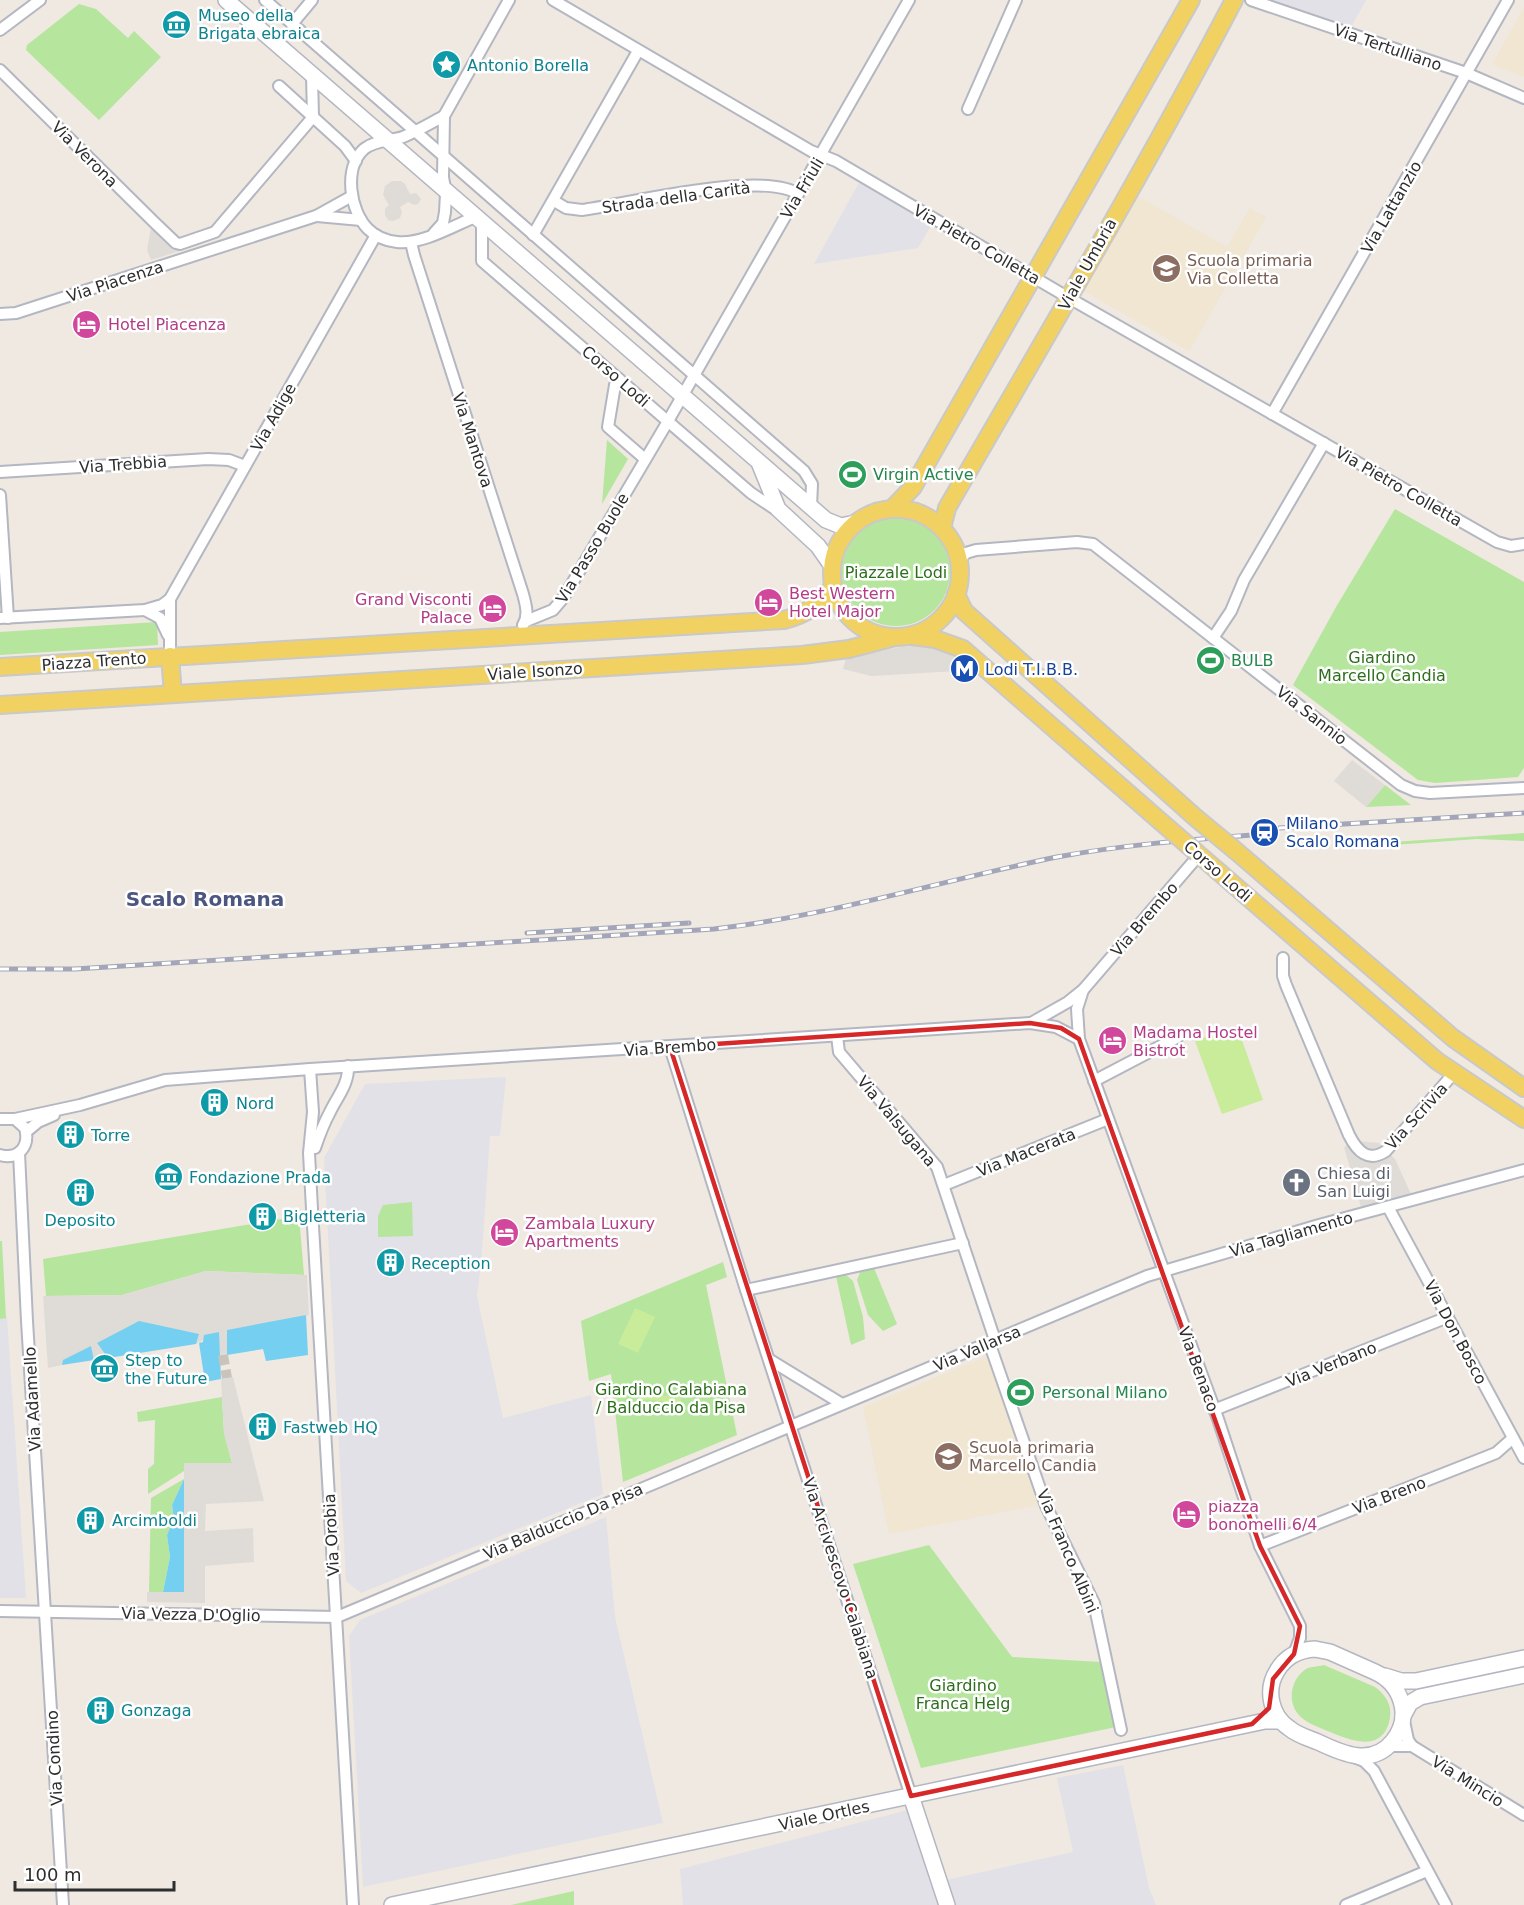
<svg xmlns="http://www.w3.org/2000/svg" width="1524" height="1905" font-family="'DejaVu Sans',sans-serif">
<rect width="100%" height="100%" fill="#efe9e1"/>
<g fill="#e3e1e8">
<polygon points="1257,0 1366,0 1349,31"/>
<polygon points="860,181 933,222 918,248 814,264"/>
<polygon points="506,1077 500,1136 490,1136 481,1265 477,1296 503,1418 591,1395 603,1494 361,1593 346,1581 324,1158 365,1084"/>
<polygon points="0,1317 7,1317 26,1598 0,1598"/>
<polygon points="606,1517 615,1617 663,1823 363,1887 349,1636 360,1620"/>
<polygon points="1123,1765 1149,1888 1156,1905 955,1905 946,1880 1073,1852 1057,1778"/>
<polygon points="908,1810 939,1905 683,1905 680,1869"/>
</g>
<g fill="#f0e6d1">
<polygon points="1524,8 1524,77 1492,64"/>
<polygon points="1138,196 1227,247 1250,208 1266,217 1189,351 1084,291"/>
<polygon points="988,1356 1040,1505 889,1534 863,1407"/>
</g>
<g fill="#b6e59e">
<polygon points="79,4 96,9 128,38 134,31 161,57 99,120 26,50 27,45"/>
<polygon points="607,440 628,459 602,504"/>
<polygon points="1395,509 1524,582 1524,768 1518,777 1435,783 1418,780 1293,685 1336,607"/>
<circle cx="896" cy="572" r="54"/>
<polygon points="157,622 158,645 0,655 0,632"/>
<polygon points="1385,785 1411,805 1366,807"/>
<polygon points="1524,833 1524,841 1477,839 1351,848 1350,845"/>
<polygon points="412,1202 413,1236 378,1237 378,1216 383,1205"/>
<polygon points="299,1216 304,1275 206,1271 122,1295 46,1296 43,1259"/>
<polygon points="0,1241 2,1241 6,1318 0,1319"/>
<polygon points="723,1262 727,1277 706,1285 737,1435 623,1482 611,1374 589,1381 581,1321"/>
<polygon points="874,1268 897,1324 883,1331 868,1315 857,1280 861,1270"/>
<polygon points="845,1274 853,1281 863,1317 865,1339 851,1345 836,1276"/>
<polygon points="222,1397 224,1433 232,1463 184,1463 184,1471 148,1494 148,1469 154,1464 155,1420 138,1422 137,1412"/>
<polygon points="184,1479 172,1505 174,1519 167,1535 170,1557 163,1592 149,1592 151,1498"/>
<polygon points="929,1545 1012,1657 1102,1662 1116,1727 921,1768 853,1564"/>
<path d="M 1324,1665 L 1375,1687 C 1386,1695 1392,1705 1390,1718 C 1383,1756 1347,1739 1325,1730 C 1316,1726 1304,1722 1298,1714 C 1287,1700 1291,1679 1306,1669 C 1311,1666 1318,1667 1324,1665 Z"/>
<polygon points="574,1891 574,1905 511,1905"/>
</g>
<g fill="#c9ec9a">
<polygon points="1237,1026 1263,1100 1222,1114 1195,1041"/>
<polygon points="635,1308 655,1317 638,1353 618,1344"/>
<polygon points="640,1393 681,1397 681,1403 639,1399"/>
</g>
<g fill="#dfdcd8">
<polygon points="392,181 401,181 405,184 410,194 416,193 421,199 418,204 414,205 408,202 400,207 402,212 400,218 393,221 388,220 385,215 385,209 389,205 383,195 385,186"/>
<polygon points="151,227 167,240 180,251 151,260 147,250"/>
<polygon points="914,644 952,651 978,669 969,680 958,671 871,676 843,669 846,658"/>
<polygon points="1352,760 1385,785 1366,807 1334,781"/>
<polygon points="1358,1141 1379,1143 1395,1159 1411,1194 1361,1207 1344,1147"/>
<polygon points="206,1271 307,1275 309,1315 228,1330 227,1355 220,1356 218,1332 196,1344 198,1334 97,1343 108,1358 94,1360 91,1347 64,1360 62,1365 48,1368 43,1296 122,1295"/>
<polygon points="233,1377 264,1501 206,1504 205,1531 253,1528 254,1562 205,1566 205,1603 147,1602 147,1592 184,1592 184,1463 232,1463 224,1433 221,1379"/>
</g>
<g fill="#75cff0">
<polygon points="306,1315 308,1355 266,1361 263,1349 227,1355 227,1330"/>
<polygon points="139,1321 199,1334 196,1344 108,1358 97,1343"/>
<polygon points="219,1332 221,1379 205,1382 199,1343 203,1342 204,1335"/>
<polygon points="91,1346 94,1360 62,1365 63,1360"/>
<polygon points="184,1479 184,1592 163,1592 170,1557 167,1535 174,1519 172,1505"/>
</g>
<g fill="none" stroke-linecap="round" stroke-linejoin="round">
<polyline stroke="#c8c4bd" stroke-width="10" stroke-dasharray="10 5" stroke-linecap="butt" points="223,1355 227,1378"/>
<defs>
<g id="street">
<polyline points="265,0 804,471 812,484 811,507"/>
<polyline points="553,0 811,151 836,161 1069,298 1497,542 1511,546 1524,544"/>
<polyline points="1251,0 1466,73 1524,98"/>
<polyline points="292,24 312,0"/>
<polyline points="0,30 40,0"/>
<polyline points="0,70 156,224 176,243 180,244 215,232 313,117"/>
<polyline points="312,75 313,117"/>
<polyline points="279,86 345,146 356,161"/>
<polyline points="968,109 1016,0"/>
<path d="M 444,116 C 431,123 418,131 403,137 C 391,141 375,140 364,149 C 343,168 350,211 368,229 C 376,237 387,241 397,242 C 421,245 453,226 475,217"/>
<path d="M 554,201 L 566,208 L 582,210 C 627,204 763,170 798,194"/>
<polyline points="317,216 361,220"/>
<polyline points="482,223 482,261 751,493 778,511"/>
<polyline points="434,233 443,223 445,212 446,194 443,177 444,116 509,0"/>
<polyline points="533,235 638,51"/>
<path d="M 411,242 L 414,255 L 523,594 C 526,605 529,616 523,625"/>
<polyline points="0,314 16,313 316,216 352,196"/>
<polyline points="619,379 615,385 608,427 645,459"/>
<polyline points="1272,414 1508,0"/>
<polyline points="0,472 208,459 229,460 245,466"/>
<polyline points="0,495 8,618"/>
<polyline points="959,561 966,553 976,550 1077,542 1093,544 1401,785 1415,791 1430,793 1524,788"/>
<polyline points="170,599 170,656"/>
<polyline points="145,610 160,618 168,635"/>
<polyline points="0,618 145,610 162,605 170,599 376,235"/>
<polyline points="526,621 553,610 564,597 664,428 909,0"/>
<polyline points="1213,638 1231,611 1244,580 1324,443"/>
<path d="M 1283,958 L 1283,976 L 1286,985 L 1349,1135 C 1357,1151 1368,1163 1386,1151 L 1454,1073"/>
<polyline points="1083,990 1077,1009 1079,1039 1218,1419 1260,1546 1300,1626 1300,1638 1294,1654"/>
<polyline points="1031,1023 1068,1002 1083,990 1199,855"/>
<polyline points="837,1036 839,1052 937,1167 995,1340"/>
<polyline points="670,1047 746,1290 911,1796"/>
<polyline points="310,1069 313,1112 309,1153 312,1209 353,1905"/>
<polyline points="1094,1081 1178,1037"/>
<polyline points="0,1119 15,1119 80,1105 165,1080 310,1069 1030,1023 1056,1027 1079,1039"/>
<polyline points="26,1132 38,1122 54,1115"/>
<path d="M 315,1148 C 319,1136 324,1123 330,1112 C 337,1097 349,1084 348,1066"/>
<polyline points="19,1153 27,1321 63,1905"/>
<path d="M 0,1155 C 19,1160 30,1146 25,1128 L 15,1119"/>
<polyline points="944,1185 1108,1119"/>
<polyline points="1388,1207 1524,1458"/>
<polyline points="746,1290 963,1243"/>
<polyline points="989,1342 1046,1506 1094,1603 1121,1730"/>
<polyline points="770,1360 842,1404"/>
<polyline points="1214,1410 1448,1317"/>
<polyline points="1260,1546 1486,1457 1496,1453 1513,1438"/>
<polyline points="0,1611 337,1617 1147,1276 1319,1225 1524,1170"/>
<polyline points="1389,1746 1412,1746 1408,1740 1404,1721"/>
<polyline points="1412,1746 1524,1815"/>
<polyline points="1354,1757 1364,1761 1374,1771 1446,1905"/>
<polyline points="1346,1905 1427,1871"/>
</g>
<g id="secondary">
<polyline points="226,0 826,520 841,526 855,523"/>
<polyline points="760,465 778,509 818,546 832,566"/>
<path d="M 1315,1649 L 1330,1652 L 1375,1672 C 1401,1684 1413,1716 1393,1741 C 1372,1767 1343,1754 1318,1742 C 1308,1738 1297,1735 1289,1728 C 1271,1716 1265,1690 1277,1671 C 1285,1657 1299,1650 1315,1649 Z"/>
<polyline points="1385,1676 1401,1681 1416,1681 1524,1658"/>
<polyline points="1403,1716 1410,1703 1420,1697 1524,1675"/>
<polyline points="911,1796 947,1905"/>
<polyline points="392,1905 1265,1721 1280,1721"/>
</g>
<g id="primary">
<circle cx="896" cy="573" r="64"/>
<polyline points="892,509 913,487 1191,0"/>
<path d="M 942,528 L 947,508 C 1044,340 1144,172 1234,0"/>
<polyline points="956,594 964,611 973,619 1196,818"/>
<polyline points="912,636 935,639 963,649 1160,821"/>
<polyline points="170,656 173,694"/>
<path d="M 0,667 L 784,620 C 804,615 822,604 833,586"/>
<polyline points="0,705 802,655 849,649 895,637"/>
<polyline points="1236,851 1453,1038 1524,1088"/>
<polyline points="1197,853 1437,1061 1524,1119"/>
</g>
</defs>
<use href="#street" stroke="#b4b7c1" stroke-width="14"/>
<use href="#secondary" stroke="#b4b7c1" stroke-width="18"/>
<use href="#primary" stroke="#c9c9c9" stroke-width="20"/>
<use href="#street" stroke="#fff" stroke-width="10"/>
<use href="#secondary" stroke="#fff" stroke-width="15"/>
<use href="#primary" stroke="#f2d163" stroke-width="16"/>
<defs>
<g id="rail">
<polyline points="1279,828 1524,813"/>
<polyline points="527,933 689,923"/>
<path d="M 0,969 L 75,969 L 714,929 C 829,916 944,880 1057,857 C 1122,845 1187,840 1252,835"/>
</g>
</defs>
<use href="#rail" stroke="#a3a6b8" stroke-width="5"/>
<use href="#rail" stroke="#fff" stroke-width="3" stroke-dasharray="9" stroke-linecap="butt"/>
<defs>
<g id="primary-bridge">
<polyline points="1196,818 1236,851"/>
<polyline points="1160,821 1197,853"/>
</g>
</defs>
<use href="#primary-bridge" stroke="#c9c9c9" stroke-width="20" stroke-linecap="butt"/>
<use href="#primary-bridge" stroke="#f2d163" stroke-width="16"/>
</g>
<path fill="none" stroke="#d62828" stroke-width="4.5" stroke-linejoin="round" d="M 1030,1023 L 1061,1028 L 1079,1039 L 1260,1546 L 1300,1626 L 1294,1654 L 1273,1679 L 1269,1708 L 1252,1724 L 911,1796 L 670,1047 Z"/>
<defs>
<symbol id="museum-disc" viewBox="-11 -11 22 22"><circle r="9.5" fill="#0f9aa8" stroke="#fff"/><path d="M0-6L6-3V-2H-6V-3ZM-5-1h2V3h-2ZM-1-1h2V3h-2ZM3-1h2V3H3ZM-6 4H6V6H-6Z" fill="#fff"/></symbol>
<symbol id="sight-disc" viewBox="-11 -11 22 22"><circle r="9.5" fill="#0f9aa8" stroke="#fff"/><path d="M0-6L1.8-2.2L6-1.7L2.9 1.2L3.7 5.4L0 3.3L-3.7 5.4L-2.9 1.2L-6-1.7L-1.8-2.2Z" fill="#fff"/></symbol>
<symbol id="school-disc" viewBox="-11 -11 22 22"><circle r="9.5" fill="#8d6e63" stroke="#fff"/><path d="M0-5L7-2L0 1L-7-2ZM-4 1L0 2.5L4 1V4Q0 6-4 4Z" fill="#fff"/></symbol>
<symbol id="hotel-disc" viewBox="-11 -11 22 22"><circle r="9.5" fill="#d1479c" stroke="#fff"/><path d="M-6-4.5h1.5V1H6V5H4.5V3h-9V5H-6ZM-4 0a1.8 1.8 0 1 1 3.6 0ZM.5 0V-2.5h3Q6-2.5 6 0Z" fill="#fff"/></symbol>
<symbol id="stadium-disc" viewBox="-11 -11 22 22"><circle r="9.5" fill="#2e9e5b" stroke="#fff"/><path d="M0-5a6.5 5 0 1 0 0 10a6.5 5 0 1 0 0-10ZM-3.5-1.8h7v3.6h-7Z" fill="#fff"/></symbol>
<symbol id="metro-disc" viewBox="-11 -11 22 22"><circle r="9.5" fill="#1a4fb4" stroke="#fff"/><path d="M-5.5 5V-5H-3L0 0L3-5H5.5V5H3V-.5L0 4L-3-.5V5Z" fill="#fff"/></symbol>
<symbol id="station-disc" viewBox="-11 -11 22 22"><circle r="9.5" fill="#1a4fb4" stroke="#fff"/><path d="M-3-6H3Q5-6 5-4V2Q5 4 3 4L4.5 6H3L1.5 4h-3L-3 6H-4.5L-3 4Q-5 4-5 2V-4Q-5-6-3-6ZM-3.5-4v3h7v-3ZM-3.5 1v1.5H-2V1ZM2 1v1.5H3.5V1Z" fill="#fff"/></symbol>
<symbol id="building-disc" viewBox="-11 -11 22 22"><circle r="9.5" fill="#0f9aa8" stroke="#fff"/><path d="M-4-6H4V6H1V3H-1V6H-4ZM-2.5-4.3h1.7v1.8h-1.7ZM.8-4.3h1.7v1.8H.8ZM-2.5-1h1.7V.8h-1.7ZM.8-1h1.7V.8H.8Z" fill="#fff"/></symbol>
<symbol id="church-disc" viewBox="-11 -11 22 22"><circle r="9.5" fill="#6b7280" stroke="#fff"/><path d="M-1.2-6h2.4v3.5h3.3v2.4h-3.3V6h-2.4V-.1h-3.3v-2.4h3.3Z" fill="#fff"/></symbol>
</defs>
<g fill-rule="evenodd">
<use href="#museum-disc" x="160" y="8" width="33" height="33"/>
<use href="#sight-disc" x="430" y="48" width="33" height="33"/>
<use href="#school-disc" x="1150" y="252" width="33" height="33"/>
<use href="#hotel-disc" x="70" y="308" width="33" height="33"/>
<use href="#stadium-disc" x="836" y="458" width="33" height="33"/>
<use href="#hotel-disc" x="752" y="586" width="33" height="33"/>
<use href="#hotel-disc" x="476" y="592" width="33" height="33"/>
<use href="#stadium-disc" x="1194" y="644" width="33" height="33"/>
<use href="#metro-disc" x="948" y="652" width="33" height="33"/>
<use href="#station-disc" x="1248" y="816" width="33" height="33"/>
<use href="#hotel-disc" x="1096" y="1024" width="33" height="33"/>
<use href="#building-disc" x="198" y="1086" width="33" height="33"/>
<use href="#building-disc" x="54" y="1118" width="33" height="33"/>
<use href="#museum-disc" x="152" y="1160" width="33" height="33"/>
<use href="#church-disc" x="1280" y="1166" width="33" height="33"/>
<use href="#building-disc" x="64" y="1176" width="33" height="33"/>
<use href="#building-disc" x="246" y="1200" width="33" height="33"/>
<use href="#hotel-disc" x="488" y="1216" width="33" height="33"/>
<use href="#building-disc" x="374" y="1246" width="33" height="33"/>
<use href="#museum-disc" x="88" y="1352" width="33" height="33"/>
<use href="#stadium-disc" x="1004" y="1376" width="33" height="33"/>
<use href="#building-disc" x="246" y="1410" width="33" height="33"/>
<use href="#school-disc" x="932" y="1440" width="33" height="33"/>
<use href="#hotel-disc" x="1170" y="1498" width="33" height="33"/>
<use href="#building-disc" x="74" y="1504" width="33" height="33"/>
<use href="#building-disc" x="84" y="1694" width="33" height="33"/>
</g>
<g text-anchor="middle" stroke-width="5" stroke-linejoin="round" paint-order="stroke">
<g font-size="16" fill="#0d838f" stroke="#fff" text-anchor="start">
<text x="198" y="21">Museo della<tspan x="198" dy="18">Brigata ebraica</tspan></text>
<text x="467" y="71">Antonio Borella</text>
<text x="236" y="1109">Nord</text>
<text x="91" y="1141">Torre</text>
<text x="189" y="1183">Fondazione Prada</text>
<text x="283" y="1222">Bigletteria</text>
<text x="80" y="1226" text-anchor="middle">Deposito</text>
<text x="411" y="1269">Reception</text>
<text x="125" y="1366">Step to<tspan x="125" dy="18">the Future</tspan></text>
<text x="283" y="1433">Fastweb HQ</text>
<text x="112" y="1526">Arcimboldi</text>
<text x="121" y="1716">Gonzaga</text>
</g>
<g font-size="16" fill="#2e2e2e" stroke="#fff">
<text transform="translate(1388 47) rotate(19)" y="6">Via Tertulliano</text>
<text transform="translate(85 154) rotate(45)" y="6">Via Verona</text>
<text transform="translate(802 188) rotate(-59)" y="6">Via Friuli</text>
<text transform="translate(676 197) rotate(-8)" y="6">Strada della Carità</text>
<text transform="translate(1391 207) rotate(-60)" y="6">Via Lattanzio</text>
<text transform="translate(977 244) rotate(30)" y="6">Via Pietro Colletta</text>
<text transform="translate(1087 264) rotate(-61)" y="6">Viale Umbria</text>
<text transform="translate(115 281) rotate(-18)" y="6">Via Piacenza</text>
<text transform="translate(616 376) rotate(41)" y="6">Corso Lodi</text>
<text transform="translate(273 417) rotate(-61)" y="6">Via Adige</text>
<text transform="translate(473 440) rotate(72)" y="6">Via Mantova</text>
<text transform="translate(123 464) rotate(-4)" y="6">Via Trebbia</text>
<text transform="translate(1399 486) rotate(30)" y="6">Via Pietro Colletta</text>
<text transform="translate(592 548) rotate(-59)" y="6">Via Passo Buole</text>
<text transform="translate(94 661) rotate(-4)" y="6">Piazza Trento</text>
<text transform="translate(535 671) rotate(-4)" y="6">Viale Isonzo</text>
<text transform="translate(1312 715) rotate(38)" y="6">Via Sannio</text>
<text transform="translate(1218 871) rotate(41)" y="6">Corso Lodi</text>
<text transform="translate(1144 919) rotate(-49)" y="6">Via Brembo</text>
<text transform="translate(670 1047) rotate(-4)" y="6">Via Brembo</text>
<text transform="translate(1416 1116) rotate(-48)" y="6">Via Scrivia</text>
<text transform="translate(897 1121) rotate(50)" y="6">Via Valsugana</text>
<text transform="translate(1026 1152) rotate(-22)" y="6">Via Macerata</text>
<text transform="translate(1291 1234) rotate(-16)" y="6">Via Tagliamento</text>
<text transform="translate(1456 1332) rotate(62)" y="6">Via Don Bosco</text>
<text transform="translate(977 1348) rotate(-23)" y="6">Via Vallarsa</text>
<text transform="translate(1331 1364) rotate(-22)" y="6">Via Verbano</text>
<text transform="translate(1199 1369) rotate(70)" y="6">Via Benaco</text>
<text transform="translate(32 1399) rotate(-93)" y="6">Via Adamello</text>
<text transform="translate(1389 1495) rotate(-21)" y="6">Via Breno</text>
<text transform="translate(563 1521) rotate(-23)" y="6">Via Balduccio Da Pisa</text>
<text transform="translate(331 1535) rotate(-93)" y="6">Via Orobia</text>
<text transform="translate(1068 1551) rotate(67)" y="6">Via Franco Albini</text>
<text transform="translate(841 1578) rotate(72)" y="6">Via Arcivescovo Calabiana</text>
<text transform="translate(191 1614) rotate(1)" y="6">Via Vezza D'Oglio</text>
<text transform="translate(54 1758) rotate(-93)" y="6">Via Condino</text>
<text transform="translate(1468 1781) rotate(32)" y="6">Via Mincio</text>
<text transform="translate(824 1815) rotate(-12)" y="6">Viale Ortles</text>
</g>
<g font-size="16" fill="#785e54" stroke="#fff" text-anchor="start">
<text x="1187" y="266">Scuola primaria<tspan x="1187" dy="18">Via Colletta</tspan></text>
<text x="969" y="1453">Scuola primaria<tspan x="969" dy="18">Marcello Candia</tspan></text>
</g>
<g font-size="16" fill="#b23c85" stroke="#fff" text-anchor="start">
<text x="108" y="330">Hotel Piacenza</text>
<text x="789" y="599">Best Western<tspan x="789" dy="18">Hotel Major</tspan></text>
<text x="472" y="605" text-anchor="end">Grand Visconti<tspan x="472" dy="18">Palace</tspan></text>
<text x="1133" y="1038">Madama Hostel<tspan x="1133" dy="18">Bistrot</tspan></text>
<text x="525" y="1229">Zambala Luxury<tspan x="525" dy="18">Apartments</tspan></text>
<text x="1208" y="1512">piazza<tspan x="1208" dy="18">bonomelli 6/4</tspan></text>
</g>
<g font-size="16" fill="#27864d" stroke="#fff" text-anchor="start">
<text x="873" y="480">Virgin Active</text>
<text x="1231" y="666">BULB</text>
<text x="1042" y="1398">Personal Milano</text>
</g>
<g font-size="16" fill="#2c6e1b" stroke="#fff">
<text x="896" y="578">Piazzale Lodi</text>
<text x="1382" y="663">Giardino<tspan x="1382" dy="18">Marcello Candia</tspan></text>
<text x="671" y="1395">Giardino Calabiana<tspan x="671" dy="18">/ Balduccio da Pisa</tspan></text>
<text x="963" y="1691">Giardino<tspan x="963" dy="18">Franca Helg</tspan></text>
</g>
<g font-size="16" fill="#164399" stroke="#fff" text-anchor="start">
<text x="985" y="675">Lodi T.I.B.B.</text>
<text x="1286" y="829">Milano<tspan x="1286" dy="18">Scalo Romana</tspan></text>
</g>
<g font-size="16" fill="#5b616d" stroke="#fff" text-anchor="start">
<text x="1317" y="1179">Chiesa di<tspan x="1317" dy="18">San Luigi</tspan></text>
</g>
<g font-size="20" font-weight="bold" fill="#4d5680" stroke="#fff">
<text x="205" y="906">Scalo Romana</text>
</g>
</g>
<path d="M15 1881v9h159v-9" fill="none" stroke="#2e2e2e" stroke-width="3"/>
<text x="24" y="1881" font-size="18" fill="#2e2e2e" stroke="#ffffff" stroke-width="4.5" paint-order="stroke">100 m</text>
</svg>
